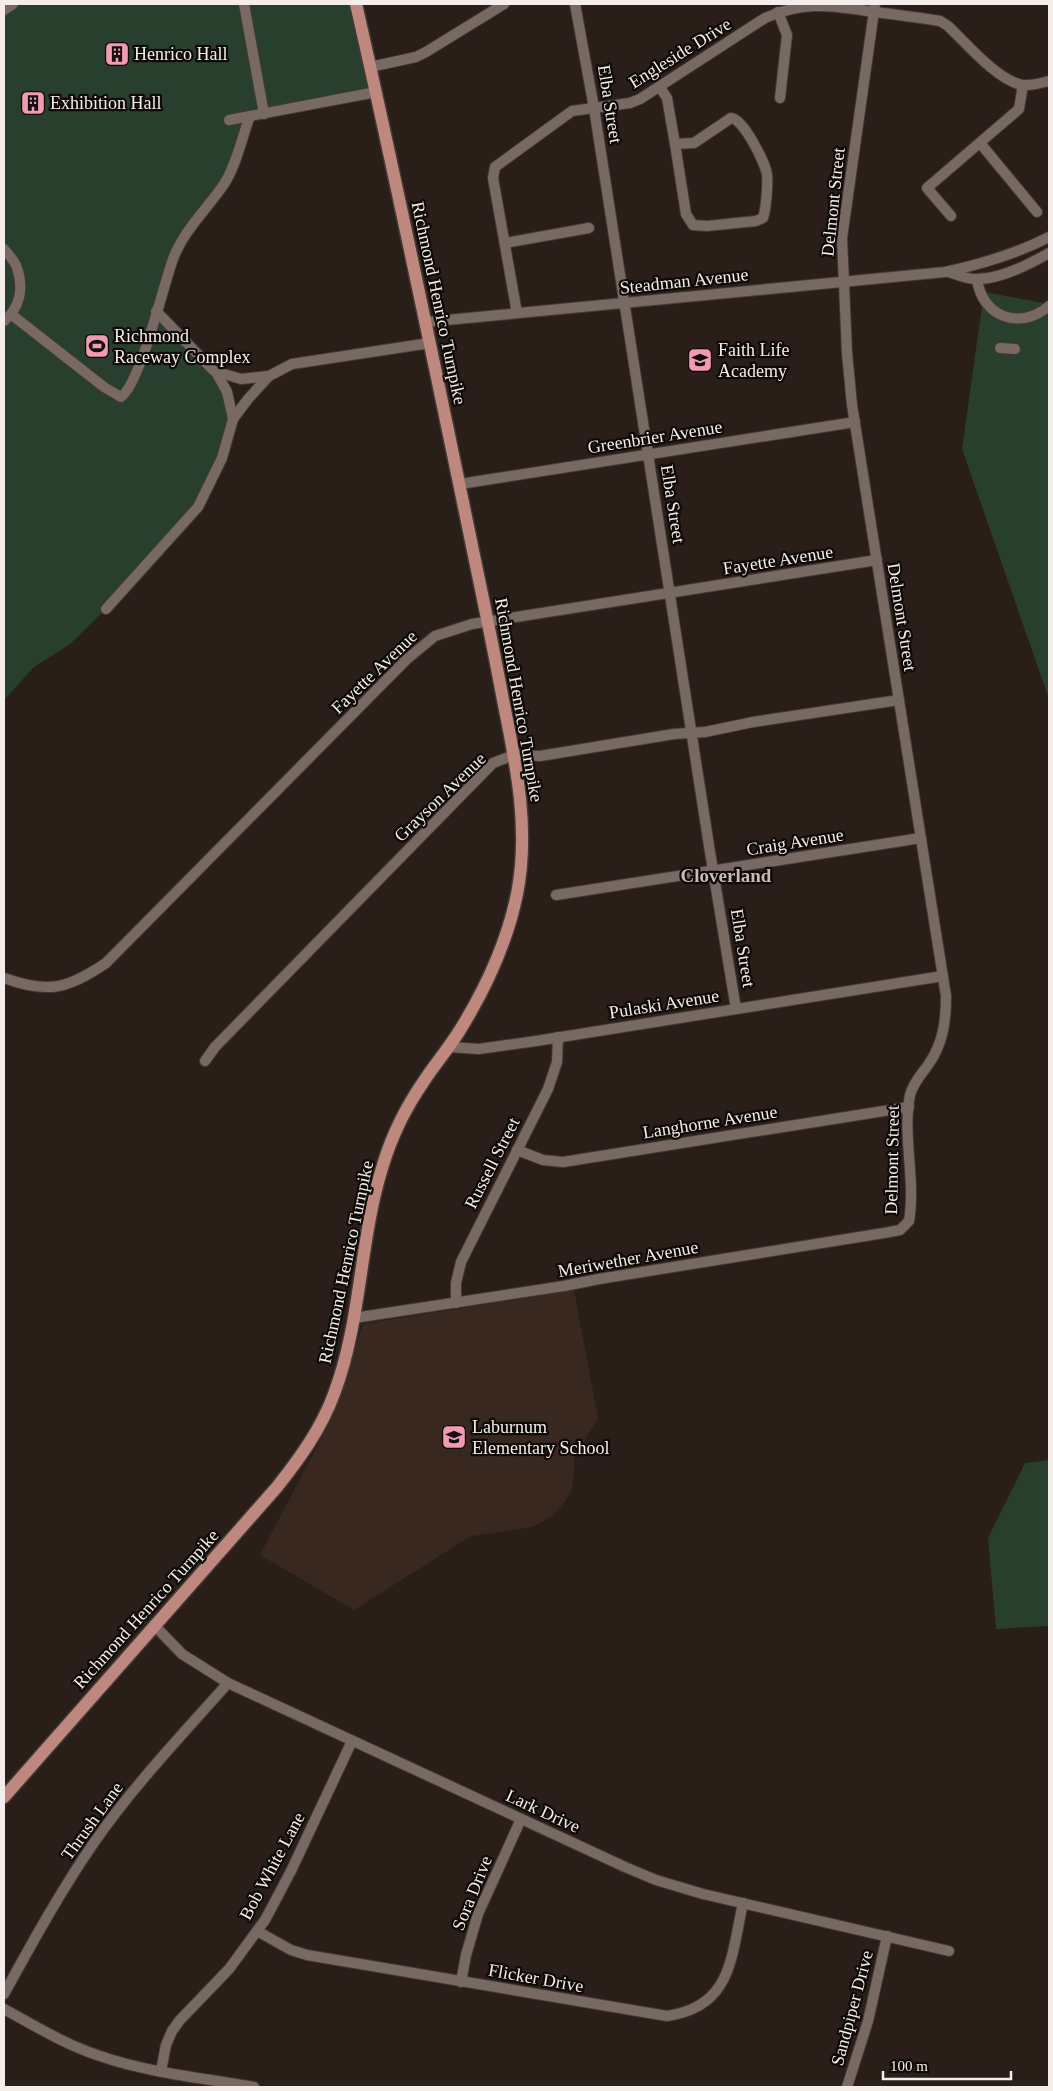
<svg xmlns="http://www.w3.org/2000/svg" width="1053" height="2091" font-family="Georgia,serif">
<rect width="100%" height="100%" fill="#2a1e18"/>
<polygon fill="#39281f" points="574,1290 598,1418 574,1457 574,1474 571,1493 554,1515 533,1527 471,1536 354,1610 260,1555 333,1416 363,1324"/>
<g fill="#283f2d">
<polygon points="4,4 356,4 376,92 250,116 233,163 192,227 156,311 214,371 233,419 198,507 106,609 70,644 34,667 4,700"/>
<polygon points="984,292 1049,304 1049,699 962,449"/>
<polygon points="1049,1460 1049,1626 996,1629 988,1538 1025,1463"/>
</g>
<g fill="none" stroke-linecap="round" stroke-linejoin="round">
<defs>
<g id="minor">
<polyline points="244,4 264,114"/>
<polyline points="575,4 594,108 710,852 736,1009"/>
<polyline points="4,10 13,4"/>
<polyline points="778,12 787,35 780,98"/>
<polyline points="370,67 416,57 426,52 504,4"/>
<polyline points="659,86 667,98 675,144"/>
<path d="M 731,118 C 743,118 766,164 767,175 C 768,185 766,209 763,218 L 756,221 L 707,226 L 693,225 L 686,214 L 675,144 L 694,143 Z"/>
<polyline points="229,120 376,92"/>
<polyline points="980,143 1037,212"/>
<polyline points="951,216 927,188 1019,109 1023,85"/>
<polyline points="505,243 589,228"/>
<path d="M 4,249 C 8,254 15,261 17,268 C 24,288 20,308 4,321"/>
<path d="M 949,272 C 957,275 967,279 975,279 C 998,280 1030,264 1049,253"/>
<path d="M 977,279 C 982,317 1020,331 1049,306"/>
<polyline points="156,311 214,371 241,379 269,376 292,364 430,343"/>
<path d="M 517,313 L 493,178 L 495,167 L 572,111 L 630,103 L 640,99 L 765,18 C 806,0 832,6 875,12 C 896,15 918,17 940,21 L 948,26 C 966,43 997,80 1022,85 C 1031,86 1041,83 1049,81"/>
<path d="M 12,315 L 104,387 L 121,397 C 141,382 163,286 173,259 C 183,231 208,208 224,184 C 236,166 242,137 250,116"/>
<path d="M 426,322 L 945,272 C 982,264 1016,254 1049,237"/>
<polyline points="1000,348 1015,349"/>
<polyline points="216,372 227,392 233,419"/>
<polyline points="460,484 855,422"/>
<polyline points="106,609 198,507 222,458 233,419 248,399 269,376"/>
<polyline points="556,895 921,838"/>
<path d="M 4,978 C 48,994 68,989 106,963 L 407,659 L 435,636 L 472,624 L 877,560"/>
<polyline points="449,1047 479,1049 536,1041 943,976"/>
<polyline points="205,1061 215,1047 493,763 514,755 540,756 674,734 705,732 753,722 899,700"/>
<polyline points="517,1150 543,1160 563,1162 909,1107"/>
<polyline points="456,1303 456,1283 461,1262 548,1089 557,1062 558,1037"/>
<path d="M 354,1318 L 564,1286 L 599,1279 L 884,1233 L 900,1230 L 909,1221 C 916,1179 902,1136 910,1095 C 913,1083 921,1075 928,1065 C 943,1044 946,1022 946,996 L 852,405 L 847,353 L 842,238 L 875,4"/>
<polyline points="154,1625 182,1654 228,1683 625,1867 656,1880 703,1894 949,1951"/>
<path d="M 257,1931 L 291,1950 L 307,1955 L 667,2016 C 732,2007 731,1957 743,1903"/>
<polyline points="461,1982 466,1955 478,1914 521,1819"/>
<path d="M 4,1994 C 32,1943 60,1892 93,1844 C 133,1786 182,1735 228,1683"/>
<path d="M 4,2009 C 35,2026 66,2045 100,2056 C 149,2073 203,2078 254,2087"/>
<polyline points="161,2071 166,2045 172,2031 180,2020 229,1969 265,1920 291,1871 352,1741"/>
<polyline points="847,2087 868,2021 887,1936"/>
</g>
<path id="major" d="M 4,1797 L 277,1487 C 300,1458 321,1429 334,1394 C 362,1320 359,1240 383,1165 C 392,1135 406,1107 424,1081 C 435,1064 449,1048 460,1030 C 486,988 507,943 517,894 C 530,829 516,764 503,700 C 495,657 486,613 477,570 C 438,381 399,192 356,4"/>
</defs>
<use href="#minor" stroke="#443a36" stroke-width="12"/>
<use href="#major" stroke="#443a36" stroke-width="15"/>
<use href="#minor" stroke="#786a63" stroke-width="10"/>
<use href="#major" stroke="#bf887f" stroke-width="12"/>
</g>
<defs>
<symbol id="building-square" viewBox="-11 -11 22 22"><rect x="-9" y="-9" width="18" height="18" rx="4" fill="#f19ab1" stroke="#0e0a07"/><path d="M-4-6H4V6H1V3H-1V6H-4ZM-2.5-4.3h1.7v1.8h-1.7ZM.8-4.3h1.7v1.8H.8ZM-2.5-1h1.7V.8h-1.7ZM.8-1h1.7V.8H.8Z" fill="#111"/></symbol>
<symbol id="stadium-square" viewBox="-11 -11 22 22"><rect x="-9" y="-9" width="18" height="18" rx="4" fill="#f19ab1" stroke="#0e0a07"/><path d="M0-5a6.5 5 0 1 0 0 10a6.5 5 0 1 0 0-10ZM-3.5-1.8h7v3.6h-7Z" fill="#111"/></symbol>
<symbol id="school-square" viewBox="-11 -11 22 22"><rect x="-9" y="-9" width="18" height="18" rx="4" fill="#f19ab1" stroke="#0e0a07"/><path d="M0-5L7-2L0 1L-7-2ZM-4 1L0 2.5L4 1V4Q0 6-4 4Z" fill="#111"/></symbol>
</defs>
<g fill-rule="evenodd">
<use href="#building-square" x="103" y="40" width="28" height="28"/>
<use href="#building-square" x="19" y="89" width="28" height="28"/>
<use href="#stadium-square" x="83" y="332" width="28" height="28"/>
<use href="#school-square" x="686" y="346" width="28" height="28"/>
<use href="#school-square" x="440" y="1423" width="28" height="28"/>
</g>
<g text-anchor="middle" stroke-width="4.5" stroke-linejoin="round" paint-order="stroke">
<g font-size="18" fill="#f5ede9" stroke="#0e0a07">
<text transform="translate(680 53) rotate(-32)" y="6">Engleside Drive</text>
<text transform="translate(610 104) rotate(81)" y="6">Elba Street</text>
<text transform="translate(833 202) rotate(-84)" y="6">Delmont Street</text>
<text transform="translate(684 281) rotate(-6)" y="6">Steadman Avenue</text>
<text transform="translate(439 303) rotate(78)" y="6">Richmond Henrico Turnpike</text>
<text transform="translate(655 437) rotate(-9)" y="6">Greenbrier Avenue</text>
<text transform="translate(673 504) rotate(81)" y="6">Elba Street</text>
<text transform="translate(778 560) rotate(-9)" y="6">Fayette Avenue</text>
<text transform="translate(902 617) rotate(81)" y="6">Delmont Street</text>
<text transform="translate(374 672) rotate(-44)" y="6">Fayette Avenue</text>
<text transform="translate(519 700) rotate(80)" y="6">Richmond Henrico Turnpike</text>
<text transform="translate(440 797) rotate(-44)" y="6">Grayson Avenue</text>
<text transform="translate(795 842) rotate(-9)" y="6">Craig Avenue</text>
<text transform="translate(743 948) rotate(81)" y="6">Elba Street</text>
<text transform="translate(664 1004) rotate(-9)" y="6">Pulaski Avenue</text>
<text transform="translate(710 1122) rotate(-9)" y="6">Langhorne Avenue</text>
<text transform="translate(892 1160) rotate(-89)" y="6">Delmont Street</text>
<text transform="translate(492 1163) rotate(-63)" y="6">Russell Street</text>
<text transform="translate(628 1259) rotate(-10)" y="6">Meriwether Avenue</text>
<text transform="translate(346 1262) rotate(-78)" y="6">Richmond Henrico Turnpike</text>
<text transform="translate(146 1609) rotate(-48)" y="6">Richmond Henrico Turnpike</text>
<text transform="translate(543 1811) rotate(25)" y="6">Lark Drive</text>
<text transform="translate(92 1821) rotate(-54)" y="6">Thrush Lane</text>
<text transform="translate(272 1866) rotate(-62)" y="6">Bob White Lane</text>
<text transform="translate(472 1893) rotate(-68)" y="6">Sora Drive</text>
<text transform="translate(536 1978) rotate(10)" y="6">Flicker Drive</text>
<text transform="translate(852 2008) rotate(-75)" y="6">Sandpiper Drive</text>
</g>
<g font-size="18" fill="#f5ede9" stroke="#0e0a07" text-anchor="start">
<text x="134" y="60">Henrico Hall</text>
<text x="50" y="109">Exhibition Hall</text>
<text x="114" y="342">Richmond<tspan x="114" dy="21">Raceway Complex</tspan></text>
<text x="718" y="356">Faith Life<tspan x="718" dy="21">Academy</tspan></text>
<text x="472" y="1433">Laburnum<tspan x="472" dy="21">Elementary School</tspan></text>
</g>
<g font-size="19" font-weight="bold" fill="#cabab2" stroke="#0e0a07">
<text x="726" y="882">Cloverland</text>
</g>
</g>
<rect width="1053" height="2091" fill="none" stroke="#f5ede9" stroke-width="10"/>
<path d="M883 2071v8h128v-8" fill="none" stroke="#f5ede9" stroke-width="2.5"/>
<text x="890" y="2071" font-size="15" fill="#f5ede9" stroke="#0e0a07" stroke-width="4" paint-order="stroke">100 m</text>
</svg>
